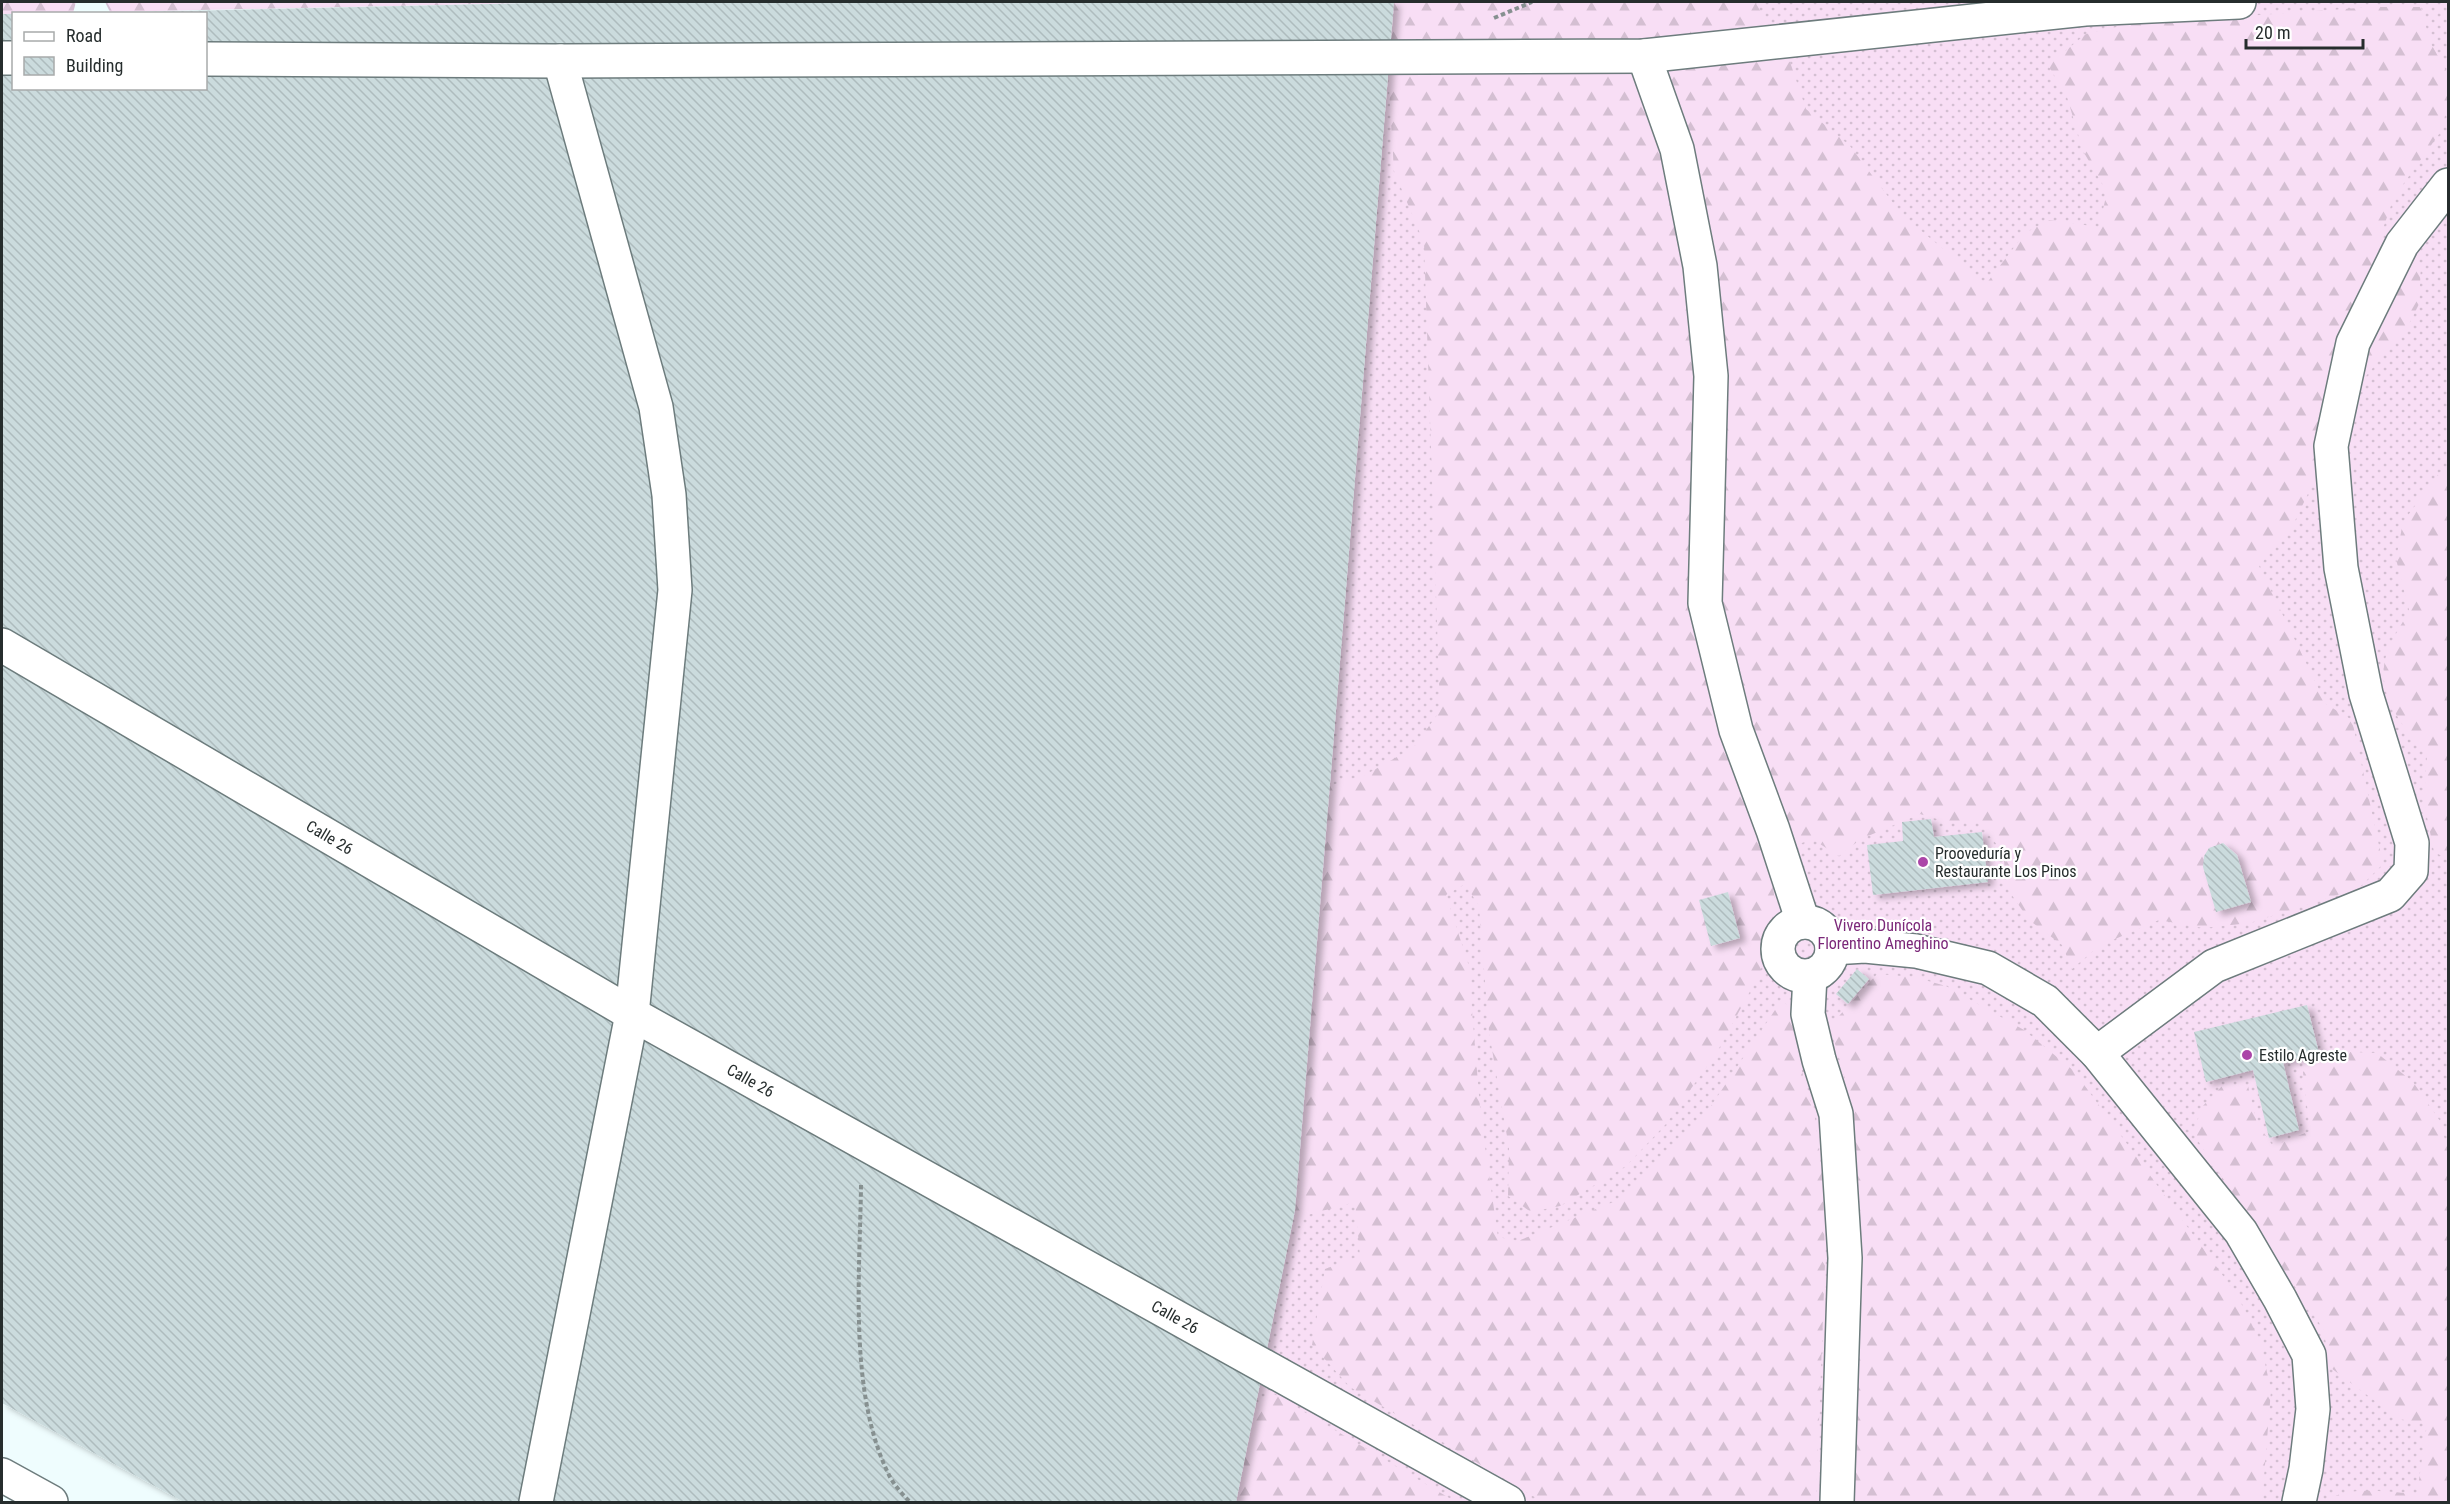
<svg xmlns="http://www.w3.org/2000/svg" width="2450" height="1504" font-family="'Roboto Condensed',sans-serif">
<defs>
<pattern id="grass-dots" width="8" height="8" patternUnits="userSpaceOnUse" patternTransform="scale(1.5)"><rect width="8" height="8" fill="#f8def5"/><path d="M2 2h.1M6 6h.1" fill="none" stroke="#d4bfd2" stroke-width="1.8" stroke-linecap="round"/></pattern>
<pattern id="forest-firs" width="22" height="20" patternUnits="userSpaceOnUse" patternTransform="scale(1.5)"><rect width="22" height="20" fill="#f8def5"/><path d="M5 1l3.5 6h-7zM16 11l3.5 6h-7z" fill="#d4bfd2"/></pattern>
<pattern id="building-back-hatch" width="6" height="6" patternUnits="userSpaceOnUse" patternTransform="scale(1.5)"><rect width="6" height="6" fill="#cbdbdd"/><path d="M-1 5l2 2M0 0l6 6M5-1l2 2" fill="none" stroke="#aebcbe"/></pattern>
<filter id="shadow"><feDropShadow dx="6" dy="4" stdDeviation="3" flood-color="#0004"/></filter>
</defs>
<rect width="100%" height="100%" fill="#effdfe"/>
<polygon fill="url(#grass-dots)" points="1394,2 2448,2 2448,1502 1236,1502 1295,1210"/>
<g fill="url(#forest-firs)">
<polygon points="2,2 76,2 73,13 2,14"/>
<polygon points="105,2 576,2 110,12"/>
<polygon points="626,2 1755,2 1790,62 1806,109 1850,146 1902,215 1986,284 2025,233 2049,220 2099,227 2107,192 2083,151 2067,97 2048,65 2086,34 2129,24 2373,7 2421,7 2430,42 2448,74 2448,101 2442,130 2394,197 2379,240 2421,264 2419,304 2409,324 2362,381 2293,525 2259,566 2326,704 2352,720 2383,864 2359,888 2250,923 2203,928 2159,920 2099,946 2072,969 2062,945 2029,920 2007,888 2003,852 1978,822 1947,822 1920,814 1861,839 1839,856 1812,839 1769,856 1776,910 1760,973 1717,1052 1666,1124 1626,1166 1560,1206 1531,1212 1508,1196 1509,1148 1489,1032 1479,906 1465,884 1446,895 1468,963 1481,1119 1498,1237 1518,1241 1623,1198 1703,1118 1781,1001 1793,1008 1801,1068 1815,1118 1823,1181 1825,1264 1816,1502 1543,1502 1350,1387 1312,1345 1325,1269 1360,1256 1355,1202 1293,1219 1329,786 1365,775 1413,748 1440,711 1424,243 1394,171 1388,72 1368,21"/>
<path d="M 2448,469 L 2448,859 L 2434,852 L 2424,802 L 2427,755 C 2404,728 2375,695 2386,656 C 2390,641 2402,625 2409,610 L 2396,559 L 2403,522 L 2440,472 Z"/>
<polygon points="1877,974 1914,977 1946,986 2024,1030 2074,1071 2237,1295 2260,1341 2271,1390 2262,1502 1849,1502 1856,1230 1847,1086 1830,1026"/>
<path d="M 2326,1051 L 2377,1053 L 2413,1082 L 2440,1121 L 2448,1151 L 2448,1502 L 2327,1502 C 2343,1484 2394,1493 2417,1494 L 2427,1424 L 2399,1419 L 2331,1368 L 2323,1329 L 2196,1138 L 2199,1110 L 2223,1085 L 2248,1086 L 2257,1123 L 2273,1146 L 2310,1131 L 2303,1072 Z"/>
<polygon points="1274,1394 1456,1502 1236,1502 1255,1408"/>
</g>
<g fill="url(#building-back-hatch)" filter="url(#shadow)">
<polygon points="576,2 1394,2 1295,1210 1236,1502 184,1502 2,1403 2,14 14,14 14,88 206,88 206,14 144,12"/>
<polygon points="1931,819 1934,837 1982,832 1988,882 1873,895 1867,845 1903,841 1902,822"/>
<polygon points="2223,843 2237,855 2251,902 2216,912 2203,867 2204,856 2209,848"/>
<polygon points="1728,892 1740,938 1711,946 1699,900"/>
<polygon points="1857,969 1869,979 1848,1004 1836,994"/>
<polygon points="2307,1005 2319,1053 2283,1062 2299,1130 2269,1138 2253,1070 2206,1082 2194,1032"/>
</g>
<g fill="none" stroke-linecap="round" stroke-linejoin="round">
<defs>
<g id="minor">
<polyline points="1644,56 1677,149 1700,266 1711,376 1705,603 1736,730 1773,830 1803,922"/>
<polyline points="2,58 14,58"/>
<polyline points="206,59 560,61 1644,56 2085,9 2239,2"/>
<path id="s1" d="M 2,645 L 632,1014 L 1508,1502"/>
<circle cx="1805" cy="949" r="27"/>
<polyline points="1832,948 1865,946 1916,951 1988,968 2045,1001 2097,1053 2241,1232 2280,1299 2309,1355 2313,1409 2306,1469 2299,1502"/>
<polyline points="1810,976 1808,1014 1819,1060 1836,1114 1845,1258 1837,1502"/>
<polyline points="2097,1053 2214,966 2390,895 2411,871 2412,843 2366,694 2341,568 2331,446 2353,343 2402,244 2448,185"/>
<polyline points="2,1475 51,1502"/>
<polyline points="536,1502 632,1014 675,590 669,495 656,407 560,61"/>
</g>
</defs>
<use href="#minor" stroke="#6d7c7d" stroke-width="36"/>
<g stroke="#869090" stroke-width="4" stroke-dasharray="4.5 3" stroke-linecap="butt">
<polyline points="1494,18 1532,2"/>
<path d="M 861,1185 C 860,1275 848,1395 890,1477 C 895,1486 903,1495 910,1502"/>
</g>
<use href="#minor" stroke="#fff" stroke-width="33"/>
</g>
<g fill="#ab45a8" stroke="#fff" stroke-width="2">
<circle cx="1923" cy="862" r="6"/>
<circle cx="2247" cy="1055" r="6"/>
</g>
<g text-anchor="middle" stroke-width="4.5" stroke-linejoin="round" paint-order="stroke">
<g font-size="16" fill="#262d2d" stroke="#fff">
<text dy="6" stroke="none"><textPath href="#s1" startOffset="380">Calle 26</textPath></text>
<text dy="6" stroke="none"><textPath href="#s1" startOffset="866">Calle 26</textPath></text>
<text dy="6" stroke="none"><textPath href="#s1" startOffset="1352">Calle 26</textPath></text>
</g>
<g font-size="16" fill="#262d2d" stroke="#fff" text-anchor="start">
<text x="1935" y="859">Prooveduría y<tspan x="1935" dy="18">Restaurante Los Pinos</tspan></text>
<text x="2259" y="1061">Estilo Agreste</text>
</g>
<g font-size="16" fill="#7b2879" stroke="#fff">
<text x="1883" y="931">Vivero Dunícola<tspan x="1883" dy="18">Florentino Ameghino</tspan></text>
</g>
</g>
<rect width="2450" height="1504" fill="none" stroke="#262d2d" stroke-width="6"/>
<rect x="12" y="12" width="195" height="78" fill="#ffffff" stroke="#a8abab" stroke-width="1.5"/>
<rect x="24" y="32" width="30" height="9" fill="#ffffff" stroke="#a8abab" stroke-width="1.5"/>
<text x="66" y="42" font-size="18" fill="#262d2d">Road</text>
<rect x="24" y="57" width="30" height="18" fill="url(#building-back-hatch)" stroke="#a8abab" stroke-width="1.5"/>
<text x="66" y="72" font-size="18" fill="#262d2d">Building</text>
<path d="M2246 39v9h117v-9" fill="none" stroke="#262d2d" stroke-width="3"/>
<text x="2255" y="39" font-size="18" fill="#262d2d" stroke="#ffffff" stroke-width="4.5" paint-order="stroke">20 m</text>
</svg>
